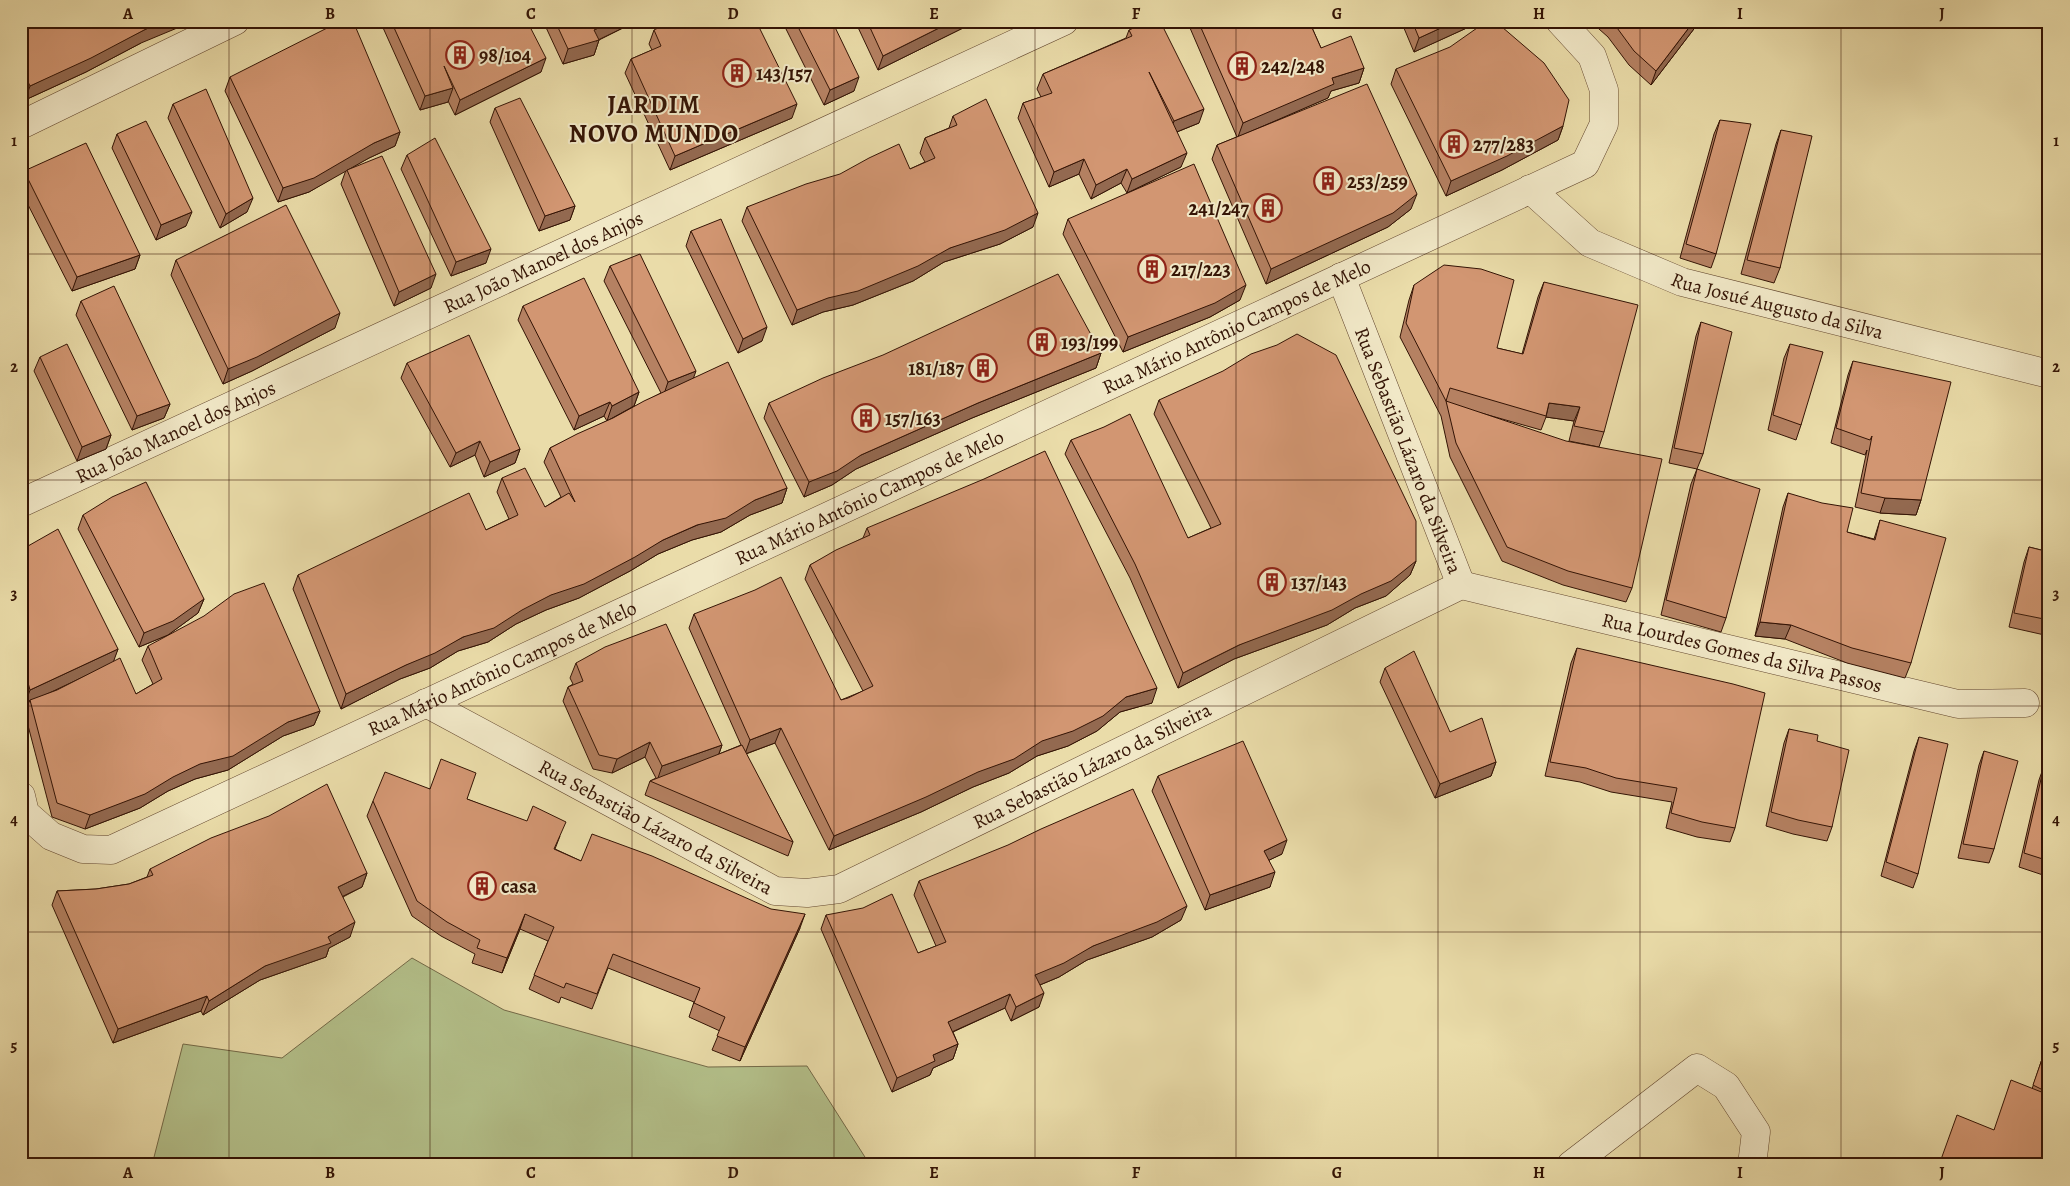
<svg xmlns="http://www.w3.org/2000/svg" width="2070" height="1186" font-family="Alegreya,serif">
<rect width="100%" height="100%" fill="#eadca9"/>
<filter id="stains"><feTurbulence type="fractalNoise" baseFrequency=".004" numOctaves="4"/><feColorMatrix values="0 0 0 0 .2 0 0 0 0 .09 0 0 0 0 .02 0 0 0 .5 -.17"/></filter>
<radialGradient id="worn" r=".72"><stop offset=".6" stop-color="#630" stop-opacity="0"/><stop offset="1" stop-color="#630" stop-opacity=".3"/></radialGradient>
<polygon fill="#b4c18b" stroke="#746a48" points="412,958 504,1010 708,1067 807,1066 870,1165 152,1165 183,1044 282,1058"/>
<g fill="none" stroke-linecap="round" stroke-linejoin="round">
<defs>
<g id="minor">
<polyline points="21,125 235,21"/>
<path id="s1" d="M 1530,189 L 1590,243 L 1682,282 L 2049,374"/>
<path id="s2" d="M 1341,277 L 1461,585"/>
<path id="s3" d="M 21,503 L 1064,21"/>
<path id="s4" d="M 1461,585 L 1958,704 L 2025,703"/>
<path id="s5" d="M 426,703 L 775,891 L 807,893 L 839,889 L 1461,585"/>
<path id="s6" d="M 21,796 L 25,813 L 51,836 L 83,849 L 111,850 L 1585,164 L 1604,124 L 1604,90 L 1592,56 L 1560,21"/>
<polyline points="1571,1165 1697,1068 1726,1086 1756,1132 1752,1165"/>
</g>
</defs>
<use href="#minor" stroke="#62462e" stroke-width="29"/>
<use href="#minor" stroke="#f1e8c7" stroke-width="28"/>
</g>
<g fill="#b58162" stroke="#341405">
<polygon points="21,21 141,43 86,72 25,100 21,93"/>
<polygon points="380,21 527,21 541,72 455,115 448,101 448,102 420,110"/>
<polygon points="543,21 637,21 599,40 594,55 563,64"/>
<polygon points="782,21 832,21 854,91 824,105"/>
<polygon points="855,21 978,21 963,28 878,70"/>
<polygon points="1187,21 1309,21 1321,48 1364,68 1359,83 1331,91 1328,98 1263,126 1411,209 1388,227 1266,284 1212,159 1217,145 1237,137"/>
<polygon points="1401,21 1482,21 1414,52"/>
<polygon points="1590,21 1700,21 1651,85 1629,65 1608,37"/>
<polygon points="654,30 792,118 670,170 625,73 631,59 652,50 649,44"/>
<polygon points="1129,30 1199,123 1177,132 1181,167 1127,193 1121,183 1091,199 1079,174 1049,187 1018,118 1023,103 1041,97 1037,89 1043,74 1126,38"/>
<polygon points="1396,69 1563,126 1558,140 1502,170 1446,196 1391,84"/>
<polygon points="230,77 400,132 395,146 369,158 349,169 431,288 394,306 341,184 346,170 309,192 278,202 225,91"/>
<polygon points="173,104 247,212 220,228 168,118"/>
<polygon points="495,108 575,206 570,220 539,231 490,122"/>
<polygon points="953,116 1033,227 1000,244 944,262 913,281 853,305 823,312 792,325 742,221 747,207 910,169 925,162 920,153 925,138 949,128"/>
<polygon points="1720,120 1716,254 1711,268 1680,258 1714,134"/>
<polygon points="1781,130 1780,268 1774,283 1741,274 1776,144"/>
<polygon points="117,134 186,226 156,240 112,148"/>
<polygon points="407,155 486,263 451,276 401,169"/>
<polygon points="24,171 140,255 135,269 72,291 21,191 21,178"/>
<polygon points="1068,219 1240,300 1210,317 1123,352 1063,234"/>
<polygon points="691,231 762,341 738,353 686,246"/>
<polygon points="176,260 335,328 252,371 223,384 171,275"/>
<polygon points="610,266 693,378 787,488 782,503 750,515 721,532 692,540 658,554 630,571 579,598 546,610 516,624 488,642 458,651 430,668 400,679 341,709 293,589 298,575 486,530 509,519 497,492 502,478 545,507 561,497 544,462 550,448 613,418 661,393 604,281"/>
<polygon points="1544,282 1604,432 1599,447 1569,441 1574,421 1546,417 1541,430 1481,413 1632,588 1626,602 1563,585 1502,561 1450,457 1441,416 1400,337 1409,300 1414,285 1497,348 1522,354 1538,297"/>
<polygon points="81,301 170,404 164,418 132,430 76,315"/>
<polygon points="523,306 639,392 634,406 607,421 604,416 574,430 518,320"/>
<polygon points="1701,322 1703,454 1697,469 1669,463 1696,336"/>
<polygon points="1790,344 1801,425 1796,440 1768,430 1784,358"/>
<polygon points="1101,353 1096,368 972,418 856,469 832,485 804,497 764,418 769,403"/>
<polygon points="40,357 111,435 106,449 77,461 34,371"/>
<polygon points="1853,361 1921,500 1916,515 1880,513 1855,507 1867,450 1865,455 1831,443 1848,375"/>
<polygon points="407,363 520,449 515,463 484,477 475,455 450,467 401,378"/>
<polygon points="1159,400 1416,561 1410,575 1386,596 1355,608 1327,625 1234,659 1178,688 1130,578 1065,454 1071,440 1188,538 1211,528 1154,414"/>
<polygon points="1697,469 1726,618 1721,632 1661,615 1691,484"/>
<polygon points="1788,493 1847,532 1874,539 1880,520 1911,663 1905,678 1847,663 1785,639 1755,636 1783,507"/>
<polygon points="83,515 204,599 198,613 168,635 139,647 78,529"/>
<polygon points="867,528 1152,703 1120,712 1097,731 1068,746 1037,756 1009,773 973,787 921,812 829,850 775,743 746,754 793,842 788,856 645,795 650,781 656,778 645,757 612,773 593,769 563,701 568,687 573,684 570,678 576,663 722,745 719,754 741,745 689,628 694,614 841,700 863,691 805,579 810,565 863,538"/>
<polygon points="2029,547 2049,552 2049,636 2009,627 2024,562"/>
<polygon points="21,550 118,649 113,661 136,694 153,684 142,660 148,646 320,711 314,725 283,736 228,770 195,779 168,791 140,808 85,829 52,817 25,714 29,702 25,704 21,691"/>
<polygon points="1577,648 1735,828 1730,842 1697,837 1666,828 1672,802 1611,792 1580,782 1545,776 1571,663"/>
<polygon points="1385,668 1450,732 1496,762 1491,776 1435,798 1380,682"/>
<polygon points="1789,729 1817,741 1832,827 1827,841 1793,834 1766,826 1784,743"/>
<polygon points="1919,737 1918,874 1913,888 1881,876 1914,751"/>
<polygon points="1984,751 1994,849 1989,863 1958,858 1979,765"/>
<polygon points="2044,766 2049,767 2049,877 2019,867 2039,780"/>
<polygon points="1158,776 1282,854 1269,860 1270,887 1205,910 1152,791"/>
<polygon points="430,789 467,799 560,836 555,849 581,861 800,928 740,1061 712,1050 720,1031 689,1017 694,1002 608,968 592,1009 561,997 559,1003 529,989 548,941 520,929 502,973 472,963 475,954 441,936 412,916 367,816 373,801"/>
<polygon points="150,869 367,873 362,887 343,897 350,937 329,948 326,957 260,980 203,1015 201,1011 113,1043 52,905 57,891 96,889 129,884 147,877"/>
<polygon points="919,881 1181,920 1152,937 1087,960 1059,977 1040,985 1039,1007 1011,1021 1005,1008 953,1032 958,1044 953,1059 933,1068 930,1075 892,1092 821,929 826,915 918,953 936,946 914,895"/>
<polygon points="2049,1038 2049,1165 1994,1130 2032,1089"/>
</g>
<g fill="#936950" stroke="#341405">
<polygon points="165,21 194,21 141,43 86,72 25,100 30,86 146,29"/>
<polygon points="613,21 637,21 596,41 599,40 594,55 563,64 568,49 594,30"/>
<polygon points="953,21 978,21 963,28 878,70 883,56"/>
<polygon points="1456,21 1482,21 1414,52 1419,38"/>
<polygon points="1694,21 1700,21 1651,85 1656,71"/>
<polygon points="546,58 541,72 455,115 460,100"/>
<polygon points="1364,68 1359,83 1331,91 1328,98 1238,137 1243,123 1332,78"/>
<polygon points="859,77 854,91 824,105 830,90"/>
<polygon points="453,88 448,102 420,110 425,96"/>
<polygon points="797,104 792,118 670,170 675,156"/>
<polygon points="1204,109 1199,123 1169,135 1174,121"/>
<polygon points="1563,126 1558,140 1502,170 1446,196 1451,181"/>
<polygon points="400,132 395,146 369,158 309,192 278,202 283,188 374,143"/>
<polygon points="1187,153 1181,167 1127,193 1132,179"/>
<polygon points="1084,159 1079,174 1049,187 1054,172"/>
<polygon points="1127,169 1121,183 1091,199 1096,185"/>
<polygon points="1417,194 1411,209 1388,227 1266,284 1271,269"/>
<polygon points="253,198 247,212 220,228 226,214"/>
<polygon points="575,206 570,220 539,231 545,216"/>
<polygon points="192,212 186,226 156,240 161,225"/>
<polygon points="1038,213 1033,227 1000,244 944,262 913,281 853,305 823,312 792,325 797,310 950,248"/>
<polygon points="491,249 486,263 451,276 456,262"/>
<polygon points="140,255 135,269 72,291 77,277"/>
<polygon points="436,274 431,288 394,306 399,292"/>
<polygon points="1246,285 1240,300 1210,317 1123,352 1128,337"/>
<polygon points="340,313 335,328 252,371 223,384 228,369"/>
<polygon points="767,327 762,341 738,353 743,339"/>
<polygon points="1101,353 1096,368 972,418 856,469 832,485 804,497 809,482 861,455 978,403"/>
<polygon points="696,371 691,385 663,397 668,382"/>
<polygon points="639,392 634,406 607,421 612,406"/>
<polygon points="610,402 604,416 574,430 579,416"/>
<polygon points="1549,403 1580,407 1574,421 1546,417"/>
<polygon points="170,404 164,418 132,430 137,416"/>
<polygon points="111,435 106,449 77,461 82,447"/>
<polygon points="480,441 475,455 450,467 456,453"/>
<polygon points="520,449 515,463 484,477 490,462"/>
<polygon points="787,488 782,503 750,515 721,532 692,540 658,554 630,571 579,598 546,610 516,624 488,642 458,651 430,668 400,679 341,709 346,694 663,540 755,500"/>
<polygon points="1885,498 1921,500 1916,515 1880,513"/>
<polygon points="1416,561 1410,575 1386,596 1355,608 1327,625 1234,659 1178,688 1183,673 1239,645"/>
<polygon points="204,599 198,613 168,635 139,647 144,633"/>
<polygon points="1760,622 1791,625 1785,639 1755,636"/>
<polygon points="118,649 113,663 30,702 30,700 29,702 25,704 30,690"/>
<polygon points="1157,688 1152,703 1120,712 1097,731 1068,746 1037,756 1009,773 973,787 921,812 829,850 834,836 1126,697"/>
<polygon points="320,711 314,725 283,736 228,770 195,779 168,791 140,808 85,829 90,815 288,722"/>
<polygon points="781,728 775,743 745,754 750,740"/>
<polygon points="650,742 645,757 612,773 617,759"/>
<polygon points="722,745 717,759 657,781 662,766"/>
<polygon points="1496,762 1491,776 1435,798 1440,784"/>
<polygon points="1287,840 1282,854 1259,865 1264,851"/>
<polygon points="1275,872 1270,887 1205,910 1210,895"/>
<polygon points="367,873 362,887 333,901 338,887"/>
<polygon points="1187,906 1181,920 1152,937 1087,960 1059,977 1030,989 1035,975 1093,946"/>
<polygon points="525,914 520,929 502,973 507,958"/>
<polygon points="805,914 800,928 740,1061 745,1047"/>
<polygon points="355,922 350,937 329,948 326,957 260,980 203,1015 209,1001 265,966 328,937"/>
<polygon points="1044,993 1039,1007 1011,1021 1016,1007"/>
<polygon points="1010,994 1005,1008 943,1036 948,1022"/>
<polygon points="207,996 201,1011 113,1043 118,1029"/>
<polygon points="958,1044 953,1059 933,1068 930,1075 892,1092 897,1078 933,1055"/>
</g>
<g fill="#d29672" stroke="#341405">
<polygon points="21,21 165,21 146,29 91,58 30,86 21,67"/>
<polygon points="341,21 353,21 400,132 374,143 314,178 283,188 230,77"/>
<polygon points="391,21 527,21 546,58 460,100 444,66 453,88 425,96"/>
<polygon points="555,21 613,21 594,30 599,40 568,49"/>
<polygon points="672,21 756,21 797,104 675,156 631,59 661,46 654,30"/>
<polygon points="795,21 832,21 859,77 830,90"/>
<polygon points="867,21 953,21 883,56"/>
<polygon points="1150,21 1160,21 1204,109 1174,121 1149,72 1187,153 1132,179 1127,169 1096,185 1084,159 1054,172 1023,103 1052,93 1043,74 1132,36 1129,30"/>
<polygon points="1198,21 1309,21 1321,48 1351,36 1364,68 1332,78 1334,84 1243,123"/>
<polygon points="1412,21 1456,21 1419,38"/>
<polygon points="1487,21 1495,21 1544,63 1569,100 1563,126 1507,156 1451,181 1396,69 1450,47"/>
<polygon points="1612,21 1694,21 1656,71 1634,51"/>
<polygon points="1367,84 1417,194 1393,213 1271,269 1217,145"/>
<polygon points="206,89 253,198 226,214 173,104"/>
<polygon points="520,98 575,206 545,216 495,108"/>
<polygon points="986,99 1038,213 1005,230 950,248 918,266 858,291 828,298 797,310 747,207 806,184 840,174 869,158 899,144 910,169 935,158 925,138 957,125 953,116"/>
<polygon points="1720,120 1751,124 1716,254 1686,244"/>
<polygon points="146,121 192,212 161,225 117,134"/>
<polygon points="1781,130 1812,136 1780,268 1747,260"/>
<polygon points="435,138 491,249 456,262 407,155"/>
<polygon points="86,143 140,255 77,277 24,171"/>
<polygon points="382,156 436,274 399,292 347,170"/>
<polygon points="1194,164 1246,285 1215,303 1128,337 1068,219"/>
<polygon points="286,205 340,313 257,357 228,369 176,260"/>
<polygon points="721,219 767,327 743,339 691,231"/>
<polygon points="640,254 696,371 668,382 610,266"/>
<polygon points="1444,265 1481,269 1514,280 1497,348 1523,354 1544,282 1638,305 1604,432 1574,426 1580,407 1549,403 1546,416 1450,388 1446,401 1406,323 1414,285"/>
<polygon points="1058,274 1101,353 978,403 861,455 837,471 809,482 769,403 823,378 883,355"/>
<polygon points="584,278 639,392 612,406 610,402 579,416 523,306"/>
<polygon points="114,286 170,404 137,416 81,301"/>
<polygon points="1701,322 1732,332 1703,454 1674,448"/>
<polygon points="1297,334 1336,355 1416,521 1416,561 1391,581 1361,594 1332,610 1239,645 1183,673 1135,564 1071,440 1104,427 1130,414 1188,538 1221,524 1159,400 1223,371 1251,354 1277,345"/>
<polygon points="469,335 520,449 490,462 480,441 456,453 407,363"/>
<polygon points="67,344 111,435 82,447 40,357"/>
<polygon points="1790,344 1823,352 1801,425 1773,415"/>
<polygon points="1853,361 1951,382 1921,500 1885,498 1861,493 1872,436 1870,440 1836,428"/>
<polygon points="728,362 787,488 755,500 726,518 697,525 663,540 635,557 584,584 551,595 522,610 494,628 463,637 435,653 406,665 346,694 298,575 469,493 486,530 518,515 502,478 525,468 545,507 569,493 575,502 550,448 577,434 613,418 644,401"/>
<polygon points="1446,401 1566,441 1662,459 1632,588 1568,571 1507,547 1456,443"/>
<polygon points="1045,451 1157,688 1126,697 1103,716 1073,731 1042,741 1014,759 978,772 926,797 834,836 781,728 750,740 694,614 755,590 781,577 841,700 848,698 873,686 810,565 836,550 870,535 867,528 984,479"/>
<polygon points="1697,469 1760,489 1726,618 1666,600"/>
<polygon points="146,482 204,599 173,621 144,633 83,515 112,497"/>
<polygon points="1788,493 1822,503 1853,508 1847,532 1875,540 1880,520 1946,538 1911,663 1852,648 1791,625 1760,622"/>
<polygon points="58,529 118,649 30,690 21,657 21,550"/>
<polygon points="2029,547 2049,552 2049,620 2014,613"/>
<polygon points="264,583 320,711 288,722 233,756 200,764 173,777 145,794 90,815 57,803 30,700 57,690 120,658 136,694 162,679 148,646 204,616 234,594"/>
<polygon points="666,624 722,745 662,766 650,742 617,759 599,755 568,687 583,681 576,663 605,647"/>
<polygon points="1577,648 1733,684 1765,693 1735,828 1702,822 1671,813 1677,788 1616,778 1586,768 1550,762"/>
<polygon points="1414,651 1450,732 1482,718 1496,762 1440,784 1385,668"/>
<polygon points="1789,729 1818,735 1817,741 1849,750 1832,827 1798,820 1771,812"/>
<polygon points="1919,737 1948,744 1918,874 1886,862"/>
<polygon points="1243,741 1287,840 1264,851 1275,872 1210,895 1158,776"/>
<polygon points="742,745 793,842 650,781"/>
<polygon points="1984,751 2018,761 1994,849 1963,844"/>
<polygon points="441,759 476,773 467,799 527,821 533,806 566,822 554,849 581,861 592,834 652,856 771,909 805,914 745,1047 717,1036 725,1017 694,1003 700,988 613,954 597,994 566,983 564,988 534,975 554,927 525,914 507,958 477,948 480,940 447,922 417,901 373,801 385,772 430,789"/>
<polygon points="2044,766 2049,767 2049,861 2024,853"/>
<polygon points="327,784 367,873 338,887 355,922 328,937 331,943 265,966 209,1001 207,996 118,1029 57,891 96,889 129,884 153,875 150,869 211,838 269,816"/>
<polygon points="1133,789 1187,906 1157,922 1093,946 1064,963 1035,975 1044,993 1016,1007 1010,994 948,1022 958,1044 933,1055 935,1061 897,1078 826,915 863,908 892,894 918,953 946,942 919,881 1008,845 1041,829"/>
<polygon points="2049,1039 2049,1093 2033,1085"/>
<polygon points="2011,1080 2049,1095 2049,1165 1939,1165 1957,1115 1994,1130"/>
</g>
<path fill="none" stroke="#341405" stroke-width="1" stroke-opacity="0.55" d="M 229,21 L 229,1165M 430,21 L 430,1165M 632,21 L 632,1165M 834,21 L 834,1165M 1035,21 L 1035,1165M 1236,21 L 1236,1165M 1438,21 L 1438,1165M 1640,21 L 1640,1165M 1841,21 L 1841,1165M 21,254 L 2049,254M 21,480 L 2049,480M 21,706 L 2049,706M 21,932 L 2049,932"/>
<defs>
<symbol id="building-ring" viewBox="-11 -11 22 22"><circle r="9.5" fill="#f1e8c7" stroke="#8f2418" stroke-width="1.5"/><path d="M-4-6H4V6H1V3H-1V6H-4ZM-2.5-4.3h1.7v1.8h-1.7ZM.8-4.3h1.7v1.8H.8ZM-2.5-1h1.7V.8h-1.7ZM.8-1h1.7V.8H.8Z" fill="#8f2418"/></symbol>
</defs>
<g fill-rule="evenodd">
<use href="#building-ring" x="444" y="39" width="32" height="32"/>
<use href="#building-ring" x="1226" y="50" width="32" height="32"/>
<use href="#building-ring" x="721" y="57" width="32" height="32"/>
<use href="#building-ring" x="1438" y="128" width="32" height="32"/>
<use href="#building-ring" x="1312" y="165" width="32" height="32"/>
<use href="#building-ring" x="1252" y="192" width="32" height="32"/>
<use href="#building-ring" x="1136" y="253" width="32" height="32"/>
<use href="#building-ring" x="1026" y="326" width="32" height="32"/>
<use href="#building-ring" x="967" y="352" width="32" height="32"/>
<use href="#building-ring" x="850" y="402" width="32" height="32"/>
<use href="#building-ring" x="1256" y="566" width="32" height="32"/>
<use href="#building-ring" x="466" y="870" width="32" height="32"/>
</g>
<g text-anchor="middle" stroke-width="4" stroke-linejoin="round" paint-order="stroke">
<g font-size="20" font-weight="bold" fill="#341405" stroke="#f1e8c7" text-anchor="start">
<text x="479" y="62">98/104</text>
<text x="1261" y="73">242/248</text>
<text x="756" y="80">143/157</text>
<text x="1473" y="151">277/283</text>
<text x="1347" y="188">253/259</text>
<text x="1249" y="215" text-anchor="end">241/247</text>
<text x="1171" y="276">217/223</text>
<text x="1061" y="349">193/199</text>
<text x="964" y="375" text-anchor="end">181/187</text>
<text x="885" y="425">157/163</text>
<text x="1291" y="589">137/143</text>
<text x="501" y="893">casa</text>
</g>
<g font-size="20" fill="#341405" stroke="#f1e8c7">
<text dy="7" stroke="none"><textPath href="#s3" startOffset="575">Rua João Manoel dos Anjos</textPath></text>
<text dy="7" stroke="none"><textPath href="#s1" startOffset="279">Rua Josué Augusto da Silva</textPath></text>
<text dy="7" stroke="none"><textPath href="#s6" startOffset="1356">Rua Mário Antônio Campos de Melo</textPath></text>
<text dy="7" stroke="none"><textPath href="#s3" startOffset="170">Rua João Manoel dos Anjos</textPath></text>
<text dy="7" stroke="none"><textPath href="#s2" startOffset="186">Rua Sebastião Lázaro da Silveira</textPath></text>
<text dy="7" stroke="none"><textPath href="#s6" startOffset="951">Rua Mário Antônio Campos de Melo</textPath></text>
<text dy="7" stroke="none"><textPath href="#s4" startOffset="289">Rua Lourdes Gomes da Silva Passos</textPath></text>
<text dy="7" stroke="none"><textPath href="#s6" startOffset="546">Rua Mário Antônio Campos de Melo</textPath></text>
<text dy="7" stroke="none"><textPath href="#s5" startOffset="742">Rua Sebastião Lázaro da Silveira</textPath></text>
<text dy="7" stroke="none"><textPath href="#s5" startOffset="261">Rua Sebastião Lázaro da Silveira</textPath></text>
</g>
<g font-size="25" font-weight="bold" letter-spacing="1" fill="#341405" stroke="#f1e8c7">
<text x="654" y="113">JARDIM<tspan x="654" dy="29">NOVO MUNDO</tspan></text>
</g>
</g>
<rect width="2070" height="1186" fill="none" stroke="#eadca9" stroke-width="55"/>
<rect x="28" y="28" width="2014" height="1130" fill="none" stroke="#341405" stroke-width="2"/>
<g font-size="16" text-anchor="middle" font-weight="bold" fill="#341405">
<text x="128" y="19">A</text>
<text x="330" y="19">B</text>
<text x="531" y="19">C</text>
<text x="733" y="19">D</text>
<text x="934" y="19">E</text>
<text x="1136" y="19">F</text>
<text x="1337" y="19">G</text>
<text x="1539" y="19">H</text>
<text x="1740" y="19">I</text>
<text x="1942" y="19">J</text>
<text x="14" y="146">1</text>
<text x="2056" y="146">1</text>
<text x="14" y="372">2</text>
<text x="2056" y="372">2</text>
<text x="14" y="599">3</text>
<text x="2056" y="599">3</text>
<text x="14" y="825">4</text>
<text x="2056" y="825">4</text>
<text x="14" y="1051">5</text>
<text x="2056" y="1051">5</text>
<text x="128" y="1178">A</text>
<text x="330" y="1178">B</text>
<text x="531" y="1178">C</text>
<text x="733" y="1178">D</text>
<text x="934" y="1178">E</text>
<text x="1136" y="1178">F</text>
<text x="1337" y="1178">G</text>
<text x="1539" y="1178">H</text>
<text x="1740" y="1178">I</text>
<text x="1942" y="1178">J</text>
</g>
<rect width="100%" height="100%" filter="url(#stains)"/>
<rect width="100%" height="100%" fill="url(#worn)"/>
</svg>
